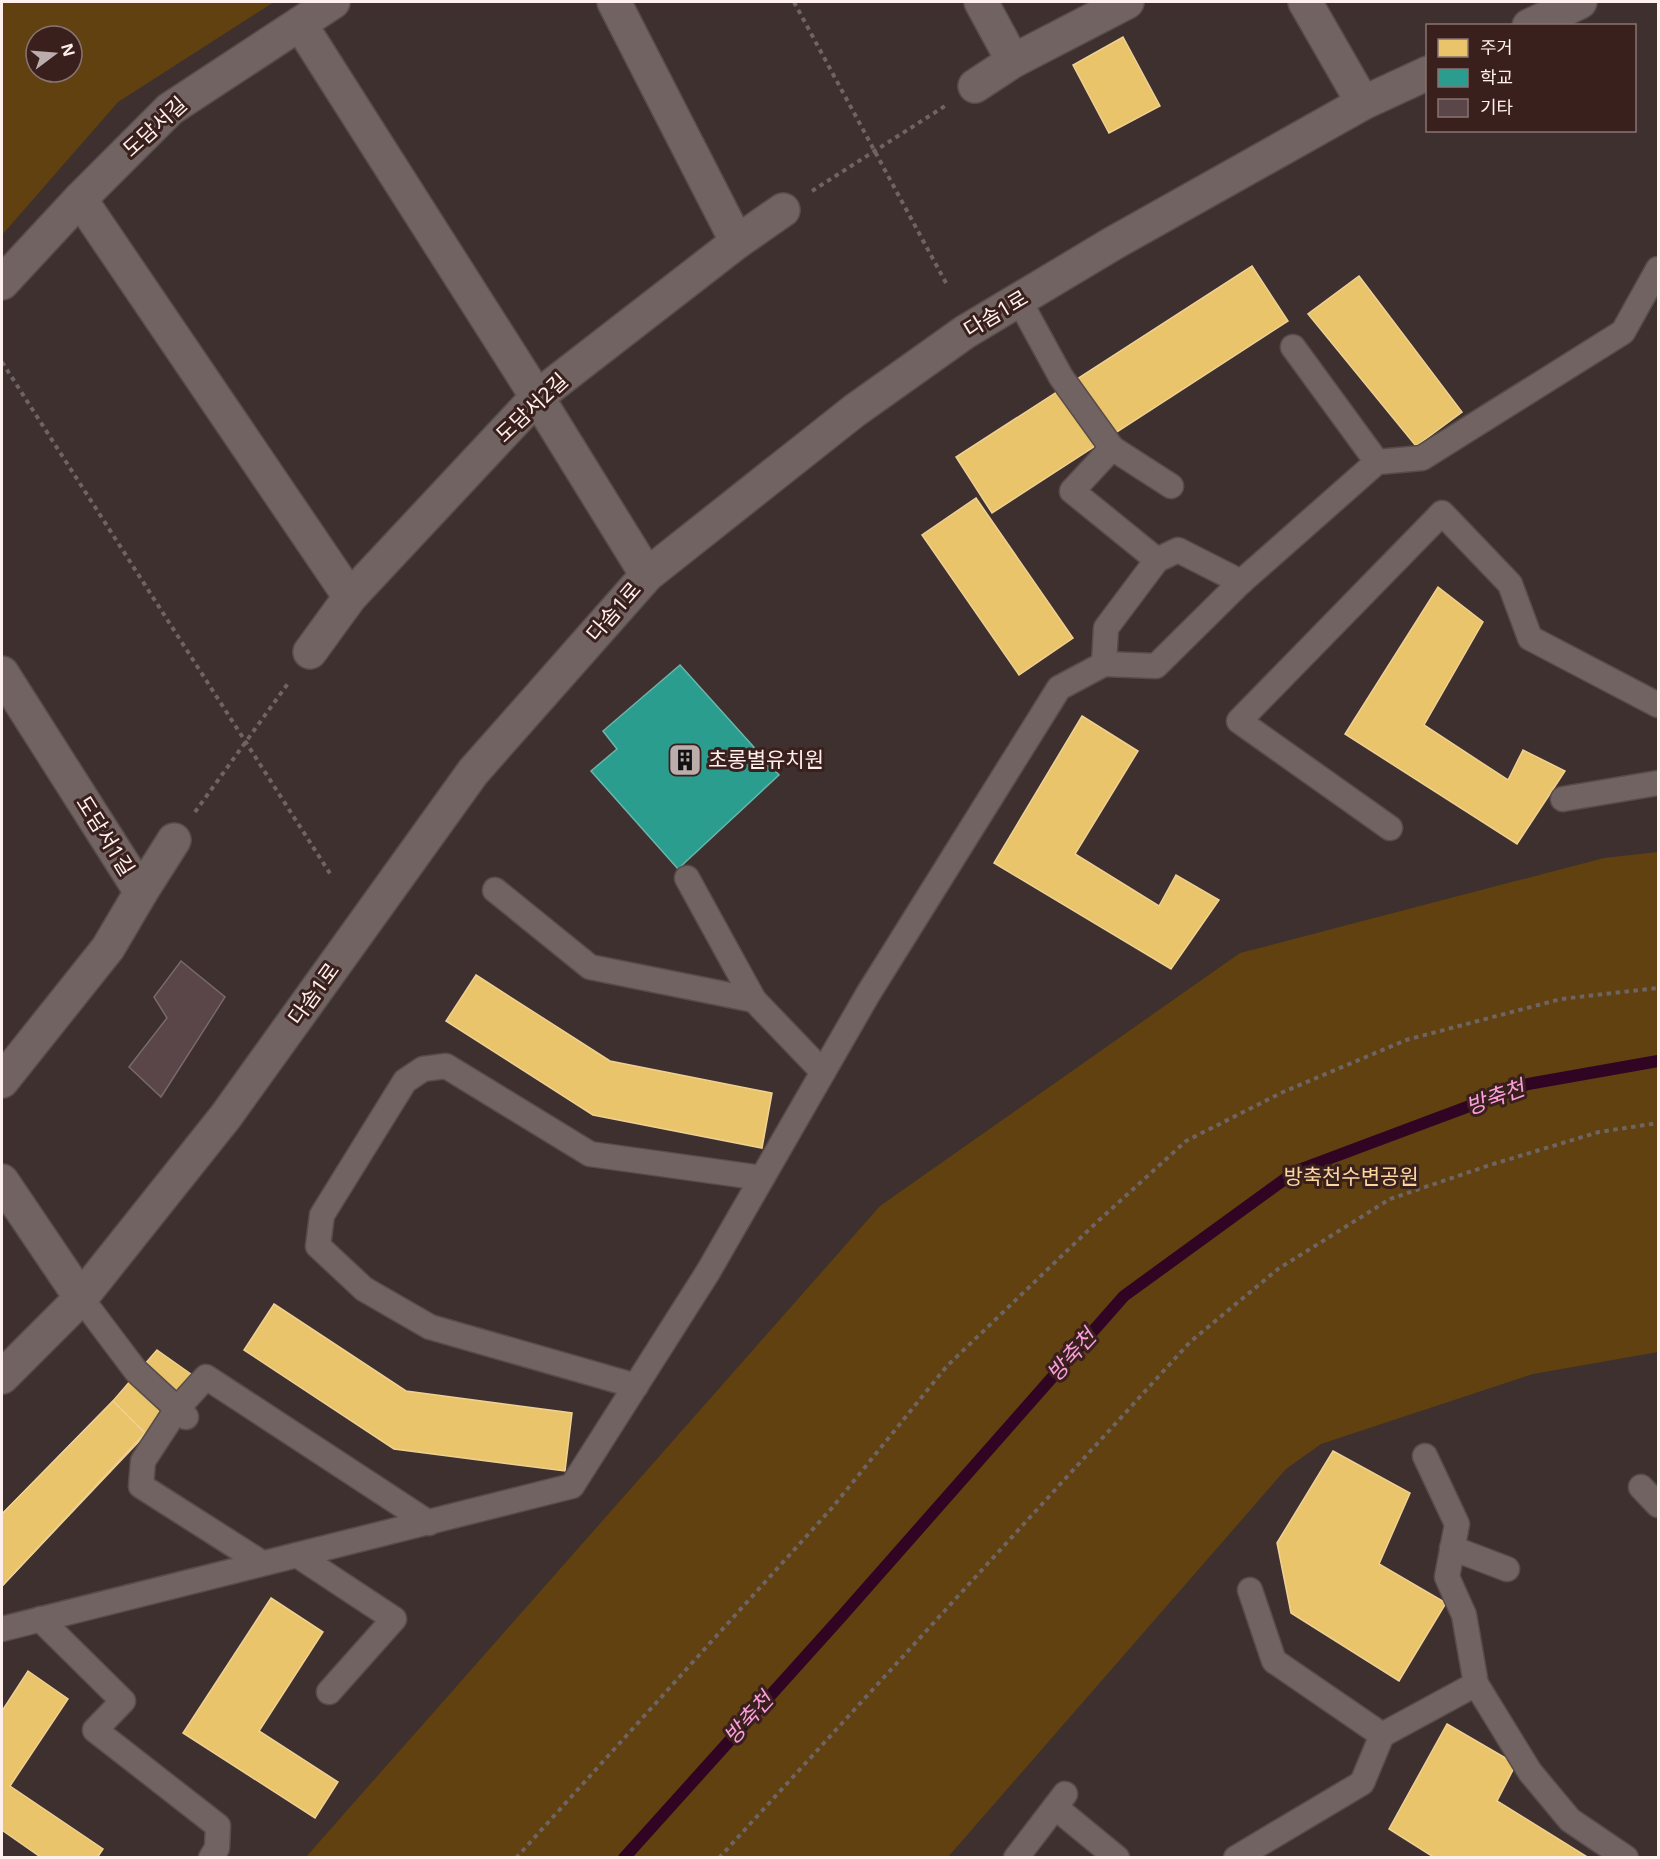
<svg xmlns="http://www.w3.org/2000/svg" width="1660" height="1859" font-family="'Noto Sans','Noto Sans KR',sans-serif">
<rect width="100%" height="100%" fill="#3e302e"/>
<g fill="#60410f" fill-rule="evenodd">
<path d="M 2,2 L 274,2 L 118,102 L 2,235 ZM 36,36 L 72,36 L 72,72 L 36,72 Z"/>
<polygon points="1658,852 1658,1352 1533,1374 1321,1444 1286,1469 948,1857 306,1857 880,1206 1240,953 1604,858"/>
</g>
<g fill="#e9c46a" stroke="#f0d192" stroke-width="1.5">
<polygon points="1123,37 1160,106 1109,133 1073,65"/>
<polygon points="1252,266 1288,321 992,513 956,457"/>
<polygon points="1359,276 1462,412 1416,446 1308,314"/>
<polygon points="976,498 1073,638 1019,675 922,535"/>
<polygon points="1438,587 1483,622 1424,725 1508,780 1523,750 1565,771 1517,844 1345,734"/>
<polygon points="1082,716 1138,751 1075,854 1159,906 1176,875 1219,900 1171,969 994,863"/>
<polygon points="476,975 610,1061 772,1093 762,1148 593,1115 446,1021"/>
<polygon points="274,1304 406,1391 572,1413 565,1471 394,1449 244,1350"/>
<polygon points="157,1350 198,1379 2,1586 2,1514 113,1401"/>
<polygon points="113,1401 145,1433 2,1586 2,1514"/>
<polygon points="1333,1451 1410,1493 1379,1564 1446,1603 1399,1681 1291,1613 1277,1543"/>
<polygon points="271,1598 323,1632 259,1731 338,1782 315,1818 183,1733"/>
<polygon points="28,1671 68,1699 10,1786 103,1849 97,1858 42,1858 2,1830 2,1711"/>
<polygon points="1447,1724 1516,1764 1497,1801 1589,1858 1435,1858 1389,1829"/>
</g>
<polygon fill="#2a9d8f" stroke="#6ab6ac" stroke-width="1.5" points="680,665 779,775 678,869 591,771 617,749 603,731"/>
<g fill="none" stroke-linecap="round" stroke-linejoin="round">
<polyline stroke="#300524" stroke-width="12" points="624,1858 841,1617 1124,1296 1296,1171 1528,1084 1658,1061"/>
</g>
<polygon fill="#5a4548" stroke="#766a6a" stroke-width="1.5" points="181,961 225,997 161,1097 129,1067 167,1018 154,997"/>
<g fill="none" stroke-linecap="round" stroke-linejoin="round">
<defs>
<g id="service">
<polyline points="1019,300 1061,377 1112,448 1171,486"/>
<polyline points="1293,347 1377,462"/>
<polyline points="1157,560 1178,550 1241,582"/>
<polyline points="1104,664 1106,628 1157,560 1072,491 1112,448"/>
<polyline points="1563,799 1658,783"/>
<polyline points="1390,828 1239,721 1442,513 1510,584 1530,638 1658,705"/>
<polyline points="687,878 754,1000 823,1072"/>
<polyline points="495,890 590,967 754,1000"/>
<polyline points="81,1298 136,1371 186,1417"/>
<polyline points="636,1386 430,1327 364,1289 318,1246 322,1215 405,1081 423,1069 446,1066 590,1154 762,1178"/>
<polyline points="1425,1456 1457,1524 1447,1577 1464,1615 1476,1684 1530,1772 1570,1820 1626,1858"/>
<polyline points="1641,1487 1658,1505"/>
<polyline points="1452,1548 1507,1569"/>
<polyline points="297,1555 394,1619 329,1692"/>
<polyline points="262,1563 141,1486 143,1461 177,1409 206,1377 429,1523"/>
<polyline points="1250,1590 1274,1661 1382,1735"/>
<polyline points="40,1619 123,1701 95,1730 218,1826 217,1848 211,1858"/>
<polyline points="2,1629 572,1486 708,1272 868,994 1059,688 1104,664 1156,666 1241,582 1377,462 1422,458 1623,332 1658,269"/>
<polyline points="1055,1807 1117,1858"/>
<polyline points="1016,1858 1065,1794"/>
<polyline points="1236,1858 1362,1783 1382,1735 1476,1684"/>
</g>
<g id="minor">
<polyline points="614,2 737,242"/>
<polyline points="981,2 1013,61"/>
<polyline points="1305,2 1363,103"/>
<polyline points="300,24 537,397 647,575"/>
<polyline points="975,86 1013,61 1127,2"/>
<polyline points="80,199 350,597"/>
<polyline points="2,283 80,199 170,109 333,2"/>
<polyline points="310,652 350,597 537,397 737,242 783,210"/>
<polyline points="2,673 141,892 108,948 2,1081"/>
<polyline points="141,892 174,840"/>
<polyline points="2,1181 81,1298"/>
</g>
<g id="tertiary">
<polyline points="1529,26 1580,2"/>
<polyline points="2,1377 81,1298 226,1116 473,772 647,575 854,411 965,332 1112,244 1363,103 1428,73"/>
</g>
</defs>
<use href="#service" stroke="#584c4b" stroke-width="27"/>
<use href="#minor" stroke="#584c4b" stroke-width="36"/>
<use href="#tertiary" stroke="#584c4b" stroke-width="36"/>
<g stroke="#6e6463" stroke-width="4" stroke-dasharray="4.5 4.5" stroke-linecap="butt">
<polyline points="794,2 946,283"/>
<polyline points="812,191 945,106"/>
<polyline points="2,362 331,875"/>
<polyline points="195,812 289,682"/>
<polyline points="516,1858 831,1509 947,1366 1097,1222 1186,1141 1283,1092 1406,1040 1561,999 1658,988"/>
<polyline points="719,1858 1190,1342 1278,1269 1390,1199 1490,1165 1599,1132 1658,1123"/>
</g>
<use href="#service" stroke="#706362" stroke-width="24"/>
<use href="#minor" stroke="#706362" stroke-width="33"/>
<use href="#tertiary" stroke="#706362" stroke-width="33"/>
</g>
<defs>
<symbol id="building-square" viewBox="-11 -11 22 22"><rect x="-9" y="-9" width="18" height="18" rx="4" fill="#bbadab" stroke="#3a201d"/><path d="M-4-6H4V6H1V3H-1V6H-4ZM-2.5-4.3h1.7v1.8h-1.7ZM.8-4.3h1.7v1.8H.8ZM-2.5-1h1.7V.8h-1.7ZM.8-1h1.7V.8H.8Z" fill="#111"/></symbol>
</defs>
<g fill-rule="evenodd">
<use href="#building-square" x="666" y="741" width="38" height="38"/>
</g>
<g text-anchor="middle" stroke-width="6" stroke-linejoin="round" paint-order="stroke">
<g font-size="21" fill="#fff0ee" stroke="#3a201d">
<text transform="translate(155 127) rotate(-42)" y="7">도담서길</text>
<text transform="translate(996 314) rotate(-31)" y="7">다솜1로</text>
<text transform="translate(532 408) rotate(-43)" y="7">도담서2길</text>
<text transform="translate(614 612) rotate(-49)" y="7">다솜1로</text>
<text transform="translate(105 836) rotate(58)" y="7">도담서1길</text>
<text transform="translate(314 994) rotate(-54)" y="7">다솜1로</text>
</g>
<g font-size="21" fill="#fff0ee" stroke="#3a201d" text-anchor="start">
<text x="708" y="767">초롱별유치원</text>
</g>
<g font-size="21" fill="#fcd59f" stroke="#3a201d">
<text x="1351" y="1184">방축천수변공원</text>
</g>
<g font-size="22" font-style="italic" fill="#fc9ddc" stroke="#3a201d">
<text transform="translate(1495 1097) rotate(-20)" y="8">방축천</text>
<text transform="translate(1071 1355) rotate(-48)" y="8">방축천</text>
<text transform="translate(748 1718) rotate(-48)" y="8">방축천</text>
</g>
</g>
<rect width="1660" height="1859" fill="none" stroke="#fff0ee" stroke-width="6"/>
<rect x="1426" y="24" width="210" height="108" fill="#3a201d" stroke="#897371" stroke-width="1.5"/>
<rect x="1438" y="39" width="30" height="18" fill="#e9c46a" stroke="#897371" stroke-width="1.5"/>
<text x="1480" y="54" font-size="18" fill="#fff0ee">주거</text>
<rect x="1438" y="69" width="30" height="18" fill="#2a9d8f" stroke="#897371" stroke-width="1.5"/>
<text x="1480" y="84" font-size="18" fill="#fff0ee">학교</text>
<rect x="1438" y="99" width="30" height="18" fill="#5a4548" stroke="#897371" stroke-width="1.5"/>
<text x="1480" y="114" font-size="18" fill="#fff0ee">기타</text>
<g transform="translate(54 54) rotate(74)"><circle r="28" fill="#3a201d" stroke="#897371" stroke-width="1.5"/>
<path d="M0-4.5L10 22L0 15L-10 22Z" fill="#bbadab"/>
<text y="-9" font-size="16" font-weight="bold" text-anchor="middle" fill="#fff0ee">N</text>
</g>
</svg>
